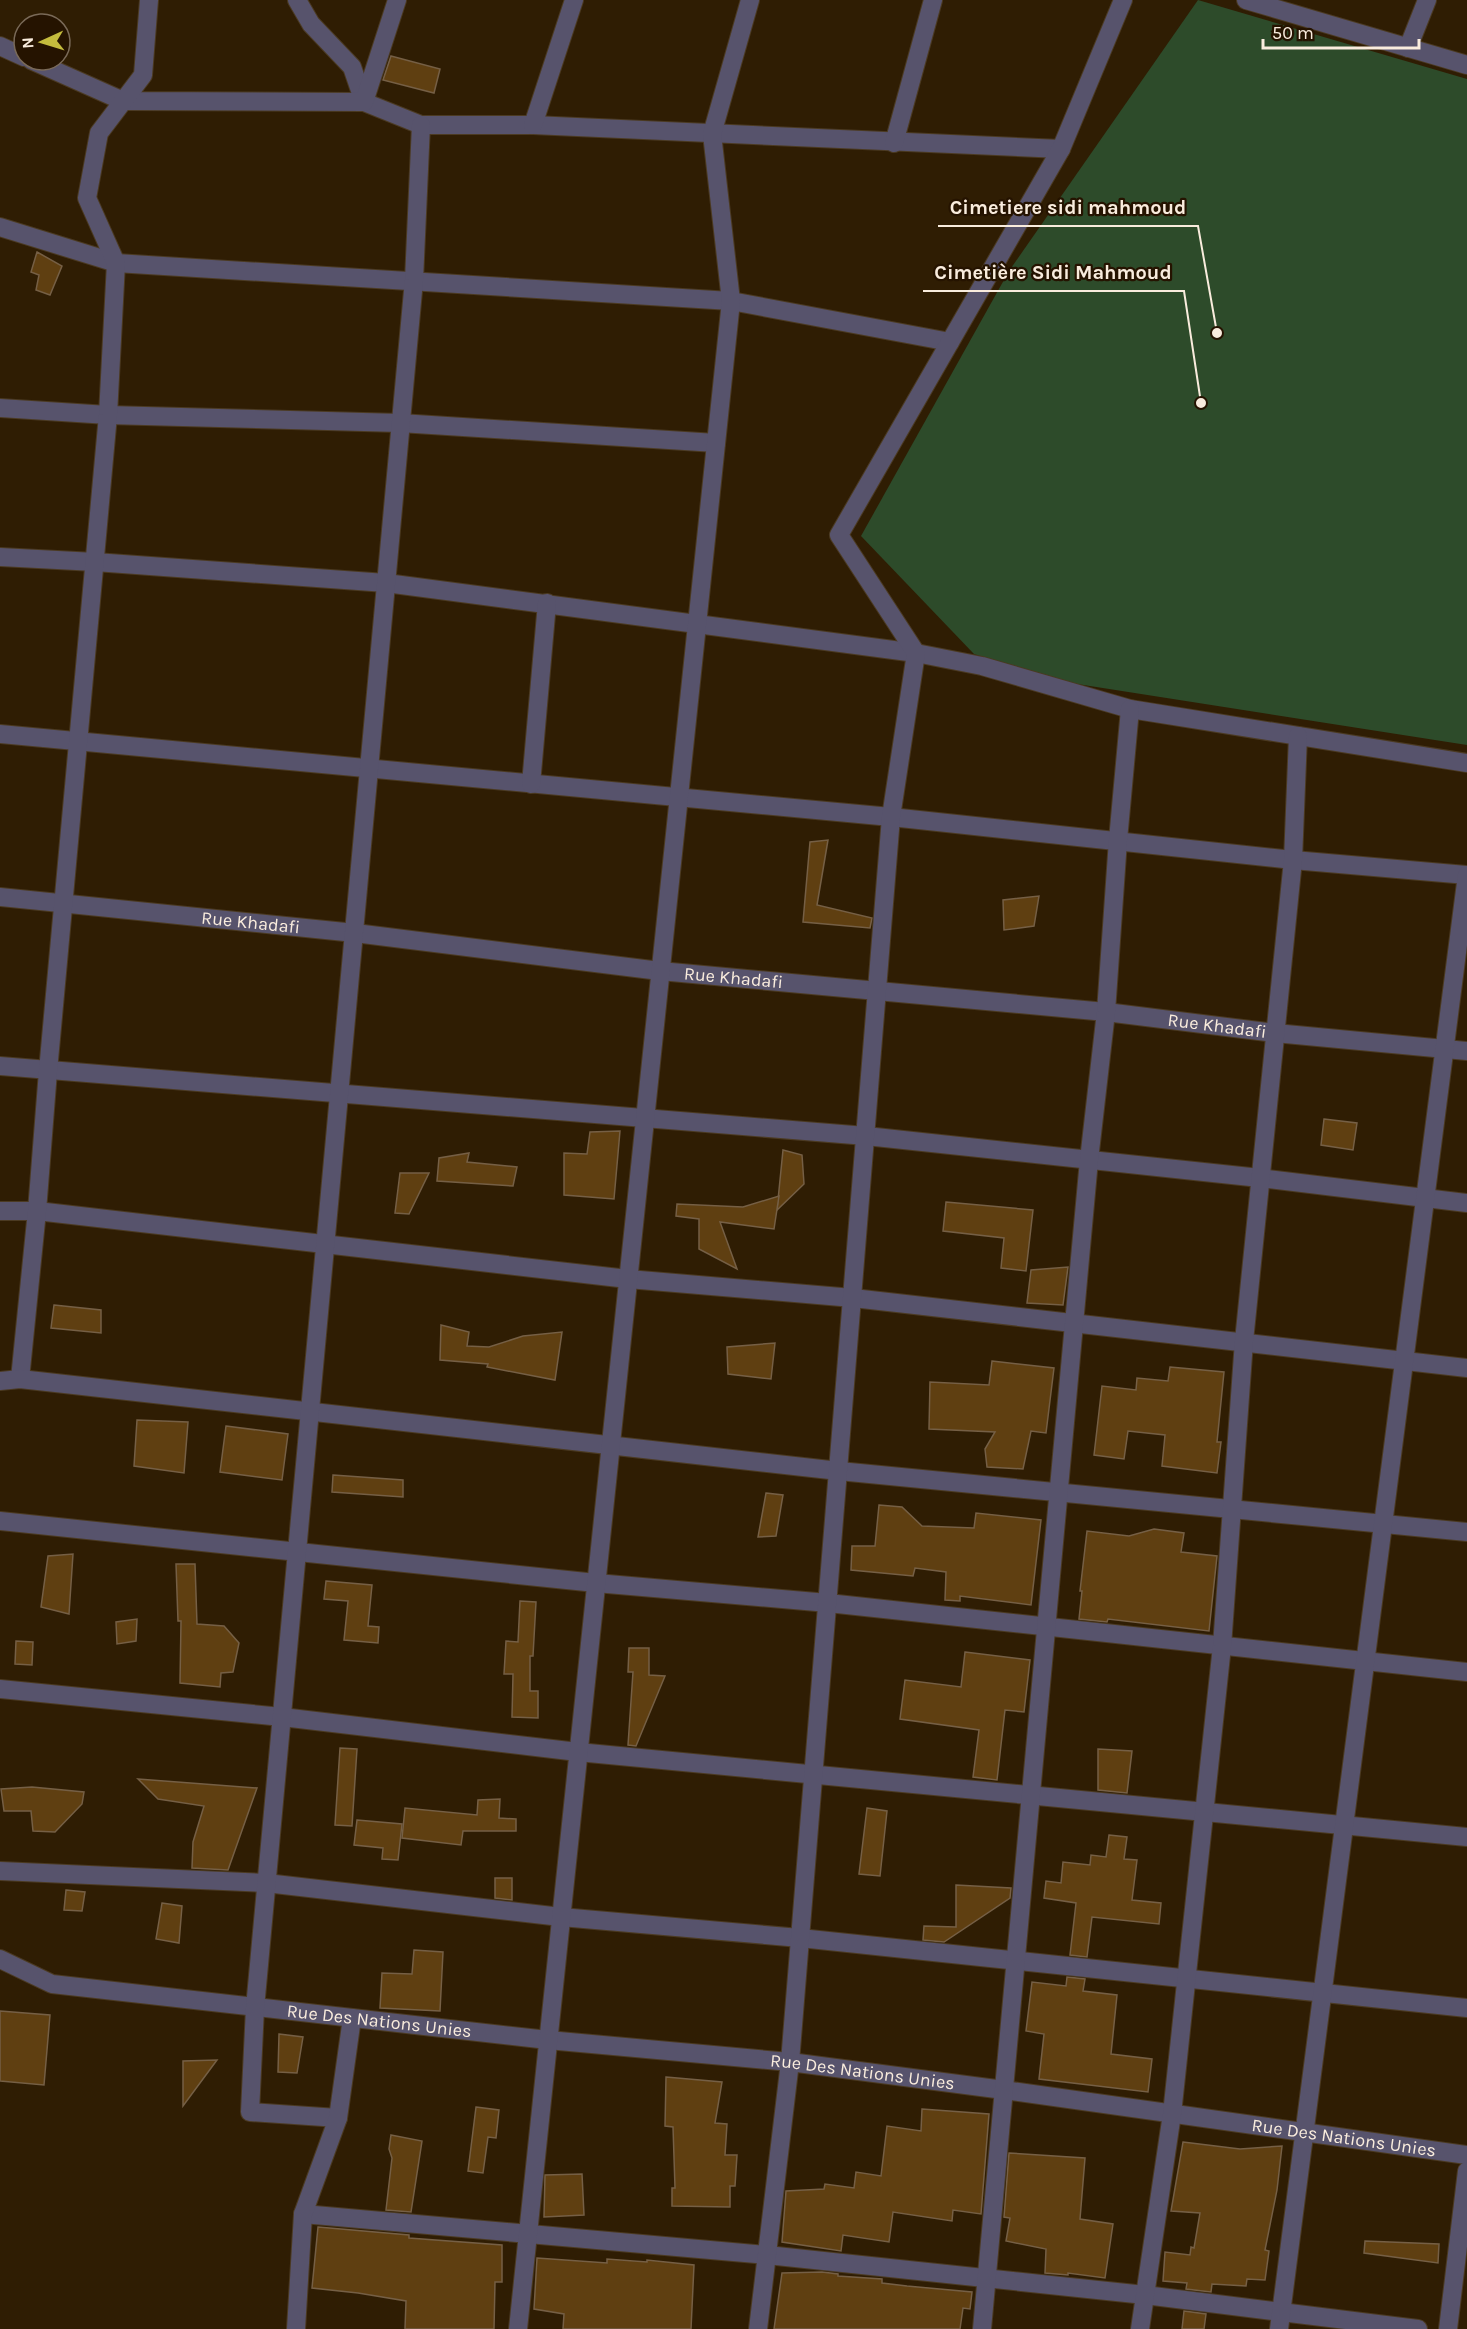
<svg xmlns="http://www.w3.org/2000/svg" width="1467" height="2329" font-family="Karla,sans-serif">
<rect width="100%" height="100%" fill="#2f1d03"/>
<polygon fill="#2d4b2a" points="1198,0 1467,79 1467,745 1058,681 974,654 861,536 1009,271"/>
<g fill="#5f3f11" stroke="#755f45" stroke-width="1.5">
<polygon points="391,56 440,69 434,93 383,80"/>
<polygon points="37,252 62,266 50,295 36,290 39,275 31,272"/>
<polygon points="828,840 817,905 872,918 870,928 803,922 810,842"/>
<polygon points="1039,896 1034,926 1004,930 1003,900"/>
<polygon points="1324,1119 1357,1123 1353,1150 1321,1145"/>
<polygon points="620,1131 614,1199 564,1195 564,1153 587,1154 590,1132"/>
<polygon points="783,1150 802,1155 804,1184 777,1210"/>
<polygon points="469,1153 467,1162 517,1167 513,1186 437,1181 439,1158"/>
<polygon points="400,1173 429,1173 409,1214 395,1213"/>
<polygon points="779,1196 774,1229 720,1222 737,1269 699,1249 699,1219 676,1216 677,1204 743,1207"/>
<polygon points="946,1202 1033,1210 1026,1271 1001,1268 1004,1238 943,1231"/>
<polygon points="1068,1267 1063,1305 1027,1303 1031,1270"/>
<polygon points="54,1305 101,1310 101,1333 51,1328"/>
<polygon points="441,1325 469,1332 467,1346 489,1347 523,1336 562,1332 555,1380 487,1367 488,1364 440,1360"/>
<polygon points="775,1343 771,1379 728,1374 727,1347"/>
<polygon points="992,1361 1054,1368 1046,1433 1031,1431 1023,1469 987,1467 985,1449 995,1432 929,1429 930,1382 989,1385"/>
<polygon points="1170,1367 1224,1372 1217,1442 1221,1442 1217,1473 1162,1466 1165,1435 1128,1431 1124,1459 1094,1455 1102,1386 1136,1390 1137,1378 1168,1381"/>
<polygon points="137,1420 188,1422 184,1473 134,1466"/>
<polygon points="226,1426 288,1434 282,1480 220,1472"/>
<polygon points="333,1475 403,1480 403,1497 332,1492"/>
<polygon points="766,1493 783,1495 776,1536 758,1537"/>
<polygon points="879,1505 902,1507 922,1526 974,1528 976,1513 1041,1520 1031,1605 960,1596 960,1601 945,1600 946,1572 915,1568 913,1576 851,1570 852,1546 875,1546"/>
<polygon points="1154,1529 1184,1533 1181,1552 1217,1556 1209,1631 1108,1619 1107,1622 1079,1619 1082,1591 1080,1591 1087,1531 1129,1536"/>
<polygon points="73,1554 69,1614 41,1607 48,1556"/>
<polygon points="176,1564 195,1564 197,1624 224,1626 239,1643 233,1672 221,1673 220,1687 180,1683 181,1621 178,1621"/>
<polygon points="326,1581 372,1585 368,1626 379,1627 378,1643 344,1640 348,1601 324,1599"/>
<polygon points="520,1601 536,1602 533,1656 530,1656 530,1691 538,1691 538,1718 512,1717 513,1674 504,1674 506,1641 518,1642"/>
<polygon points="137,1619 136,1641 117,1644 116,1622"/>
<polygon points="16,1641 33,1642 32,1665 15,1664"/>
<polygon points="629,1648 649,1648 649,1675 665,1676 636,1746 628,1745 633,1672 628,1672"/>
<polygon points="965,1652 1030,1660 1024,1712 1005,1710 997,1780 973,1777 979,1730 900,1719 905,1680 961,1687"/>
<polygon points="340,1748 357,1749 352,1826 335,1825"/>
<polygon points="1098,1749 1132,1751 1127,1793 1098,1790"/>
<polygon points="138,1779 257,1788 228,1870 192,1868 193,1842 204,1806 158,1799"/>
<polygon points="32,1787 84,1792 82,1804 55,1832 33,1831 31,1811 4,1811 1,1789"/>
<polygon points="500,1799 499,1818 516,1819 516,1831 463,1831 461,1845 402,1838 405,1808 477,1815 478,1800"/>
<polygon points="867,1808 887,1811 880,1876 859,1874"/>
<polygon points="357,1820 402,1824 398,1860 382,1859 383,1848 354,1845"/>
<polygon points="1109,1835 1127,1837 1124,1859 1137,1860 1132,1900 1161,1903 1159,1924 1092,1917 1087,1957 1070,1955 1076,1903 1044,1898 1046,1881 1061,1883 1063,1862 1090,1865 1091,1855 1106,1857"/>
<polygon points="495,1878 512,1878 512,1900 495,1898"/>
<polygon points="956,1885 1011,1888 1010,1898 944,1942 923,1940 924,1926 956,1927"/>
<polygon points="66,1890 85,1892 82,1911 64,1910"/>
<polygon points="162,1903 182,1906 179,1943 156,1939"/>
<polygon points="414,1950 443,1952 440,2011 380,2008 382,1973 412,1974"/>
<polygon points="1067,1977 1085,1979 1083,1991 1117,1995 1111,2054 1152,2059 1148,2092 1039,2079 1044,2034 1026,2031 1032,1982 1066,1986"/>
<polygon points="0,2011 50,2015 44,2085 0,2081"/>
<polygon points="279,2034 303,2037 297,2073 278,2072"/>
<polygon points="217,2060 183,2106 183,2061"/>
<polygon points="666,2077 722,2082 715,2123 727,2124 725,2155 737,2155 735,2186 730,2186 730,2207 672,2206 672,2188 675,2188 673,2127 665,2126"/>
<polygon points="476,2107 499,2110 496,2138 488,2137 483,2173 468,2171"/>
<polygon points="922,2109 989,2114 981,2214 953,2210 952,2221 893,2212 889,2242 843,2235 841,2251 782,2242 786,2191 824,2189 825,2184 854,2188 856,2172 881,2176 887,2126 921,2131"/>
<polygon points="391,2135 422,2141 411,2212 386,2210 392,2158 389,2149"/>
<polygon points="1183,2142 1240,2149 1282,2146 1277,2190 1265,2250 1269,2251 1265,2280 1247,2279 1246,2286 1212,2284 1211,2292 1186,2289 1187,2283 1163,2281 1165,2252 1190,2255 1191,2247 1194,2248 1200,2213 1171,2211"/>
<polygon points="1009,2153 1085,2158 1080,2219 1113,2224 1105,2278 1068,2273 1068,2275 1045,2273 1046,2249 1006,2241 1010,2218 1004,2217"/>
<polygon points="582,2174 584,2215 544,2217 545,2175"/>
<polygon points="318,2227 409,2235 409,2238 502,2245 502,2282 495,2282 494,2329 405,2329 406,2301 358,2293 312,2288"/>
<polygon points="1365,2241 1439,2244 1438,2263 1364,2253"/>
<polygon points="537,2258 607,2263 607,2259 647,2262 647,2260 694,2265 691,2329 563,2329 564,2314 534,2309"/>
<polygon points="822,2272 838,2274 838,2276 882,2279 882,2283 907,2286 972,2292 970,2309 963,2308 960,2329 774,2329 782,2273"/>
<polygon points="1184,2311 1206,2314 1204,2329 1182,2329"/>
</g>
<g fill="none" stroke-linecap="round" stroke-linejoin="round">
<defs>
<g id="minor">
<polyline points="297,0 311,24 352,67 364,102 421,125 533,125 1061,149"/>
<polyline points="1246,0 1467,65"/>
<polyline points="0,46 24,57"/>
<polyline points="1408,48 1427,0"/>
<polyline points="31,60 123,101 364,102 397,0"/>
<polyline points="533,125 574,0"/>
<polyline points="894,143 933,0"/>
<polyline points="0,227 116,263 731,301 950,342"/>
<polyline points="0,408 108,415 400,423 716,443"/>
<polyline points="0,557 95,562 386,583 916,653 982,666 1130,709 1467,763"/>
<polyline points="0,734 891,817 1293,860 1467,875"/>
<polyline points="531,784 547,603"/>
<path id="s1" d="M 0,897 L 355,933 L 660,971 L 1106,1012 L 1275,1033 L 1467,1051"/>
<polyline points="0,1066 866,1136 1260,1178 1467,1203"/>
<polyline points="0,1211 37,1211 628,1279 853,1298 1467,1368"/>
<polyline points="20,1379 37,1211 48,1071 108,415 116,263 87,198 99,133 143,75 149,0"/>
<polyline points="0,1381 20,1379 839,1471 1467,1532"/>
<polyline points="0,1521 596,1583 828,1603 1467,1672"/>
<polyline points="0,1689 282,1717 578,1752 1467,1837"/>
<polyline points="0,1871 266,1883 561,1917 800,1938 1467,2008"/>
<path id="s2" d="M 0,1959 L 52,1984 L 548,2040 L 790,2062 L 1004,2090 L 1467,2155"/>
<polyline points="338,2118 250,2112 255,2008 414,280 421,125"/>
<polyline points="303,2214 767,2255 1145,2295 1418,2329"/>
<polyline points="296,2329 303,2214 338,2118 352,2018"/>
<polyline points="518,2329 731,301 712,134 750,0"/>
<polyline points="758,2329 790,2062 891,817 916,653 839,535 1061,149 1123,0"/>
<polyline points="982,2329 1089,1160 1106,1012 1118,840 1130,709"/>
<polyline points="1140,2329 1172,2114 1222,1646 1244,1341 1293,860 1298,736"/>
<polyline points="1279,2329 1467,875"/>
<polyline points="1448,2329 1467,2171"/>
</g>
</defs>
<use href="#minor" stroke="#4b3a22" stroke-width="20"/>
<use href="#minor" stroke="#57536c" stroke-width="18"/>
</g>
<g text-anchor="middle" stroke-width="4.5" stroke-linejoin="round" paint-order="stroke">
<g font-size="18" fill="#f9ecdd" stroke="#251300">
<text dy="6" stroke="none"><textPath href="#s1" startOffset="252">Rue Khadafi</textPath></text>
<text dy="6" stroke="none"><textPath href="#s1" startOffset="738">Rue Khadafi</textPath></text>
<text dy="6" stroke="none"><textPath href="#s1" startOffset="1224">Rue Khadafi</textPath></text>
<text dy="6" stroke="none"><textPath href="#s2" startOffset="387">Rue Des Nations Unies</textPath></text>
<text dy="6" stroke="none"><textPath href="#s2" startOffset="873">Rue Des Nations Unies</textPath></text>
<text dy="6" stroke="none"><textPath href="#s2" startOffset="1359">Rue Des Nations Unies</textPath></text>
</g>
</g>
<path fill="none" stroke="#f9ecdd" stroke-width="2" d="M1217 333L1198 226H938M1201 403L1184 291H923"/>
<g fill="#f9ecdd" stroke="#251300" stroke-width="2">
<circle cx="1217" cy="333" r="6"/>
<circle cx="1201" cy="403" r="6"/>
</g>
<g font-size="20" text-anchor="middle" font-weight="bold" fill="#f9ecdd" stroke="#251300" stroke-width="4.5" stroke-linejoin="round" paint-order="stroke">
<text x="1068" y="214">Cimetiere sidi mahmoud</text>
<text x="1053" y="279">Cimetière Sidi Mahmoud</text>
</g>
<g transform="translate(42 42) rotate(266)"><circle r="28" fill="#251300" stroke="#7a6a58" stroke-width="1.5"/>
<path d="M0-4.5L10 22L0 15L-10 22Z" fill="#c5bc3d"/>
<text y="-9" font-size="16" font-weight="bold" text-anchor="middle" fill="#f9ecdd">N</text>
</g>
<path d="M1263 39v9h156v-9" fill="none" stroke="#f9ecdd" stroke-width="3"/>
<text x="1272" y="39" font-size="18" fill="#f9ecdd" stroke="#251300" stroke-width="4.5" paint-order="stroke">50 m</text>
</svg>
